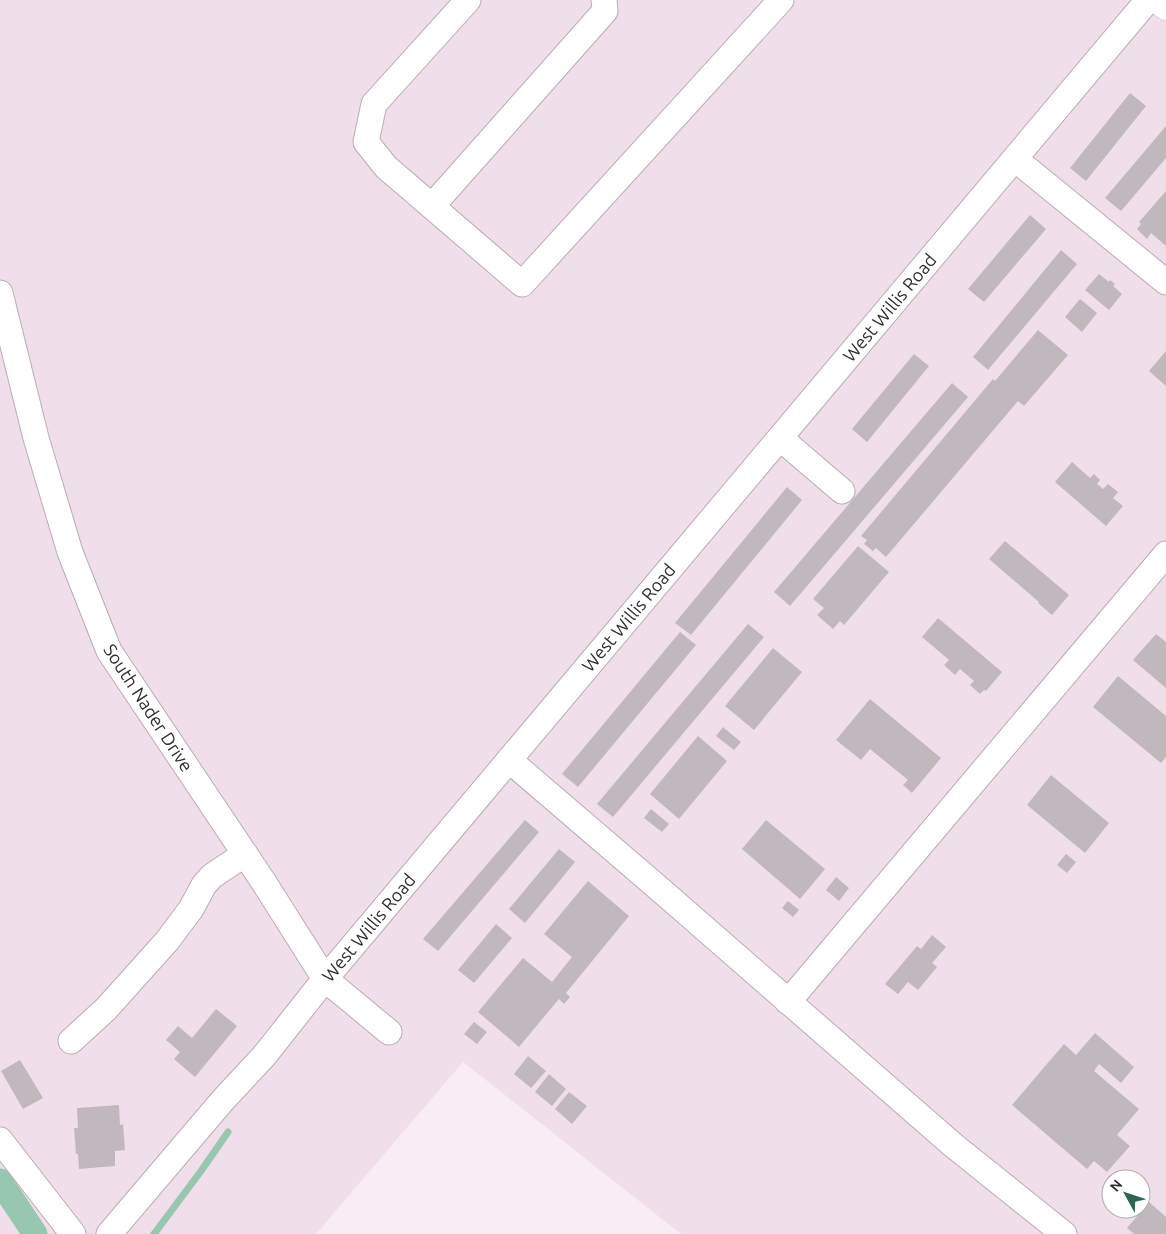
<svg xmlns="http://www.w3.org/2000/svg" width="1166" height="1234" font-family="Ubuntu,sans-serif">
<rect width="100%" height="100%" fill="#f7edf3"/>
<path fill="#f0dfea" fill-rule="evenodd" d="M 0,0 L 1166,0 L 1166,1234 L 681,1234 L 463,1062 L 316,1234 L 0,1234 ZM 1111,1179 L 1141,1179 L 1141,1209 L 1111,1209 Z"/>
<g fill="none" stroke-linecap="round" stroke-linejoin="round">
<polyline stroke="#97c7b1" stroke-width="7" points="154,1234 201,1171 228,1132"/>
<polyline stroke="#97c7b1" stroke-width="25" points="0,1181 35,1234"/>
</g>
<g fill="#c1b8be">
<polygon points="1130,93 1146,106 1086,181 1070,168"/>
<polygon points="1166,126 1166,158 1121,211 1105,198"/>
<polygon points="1166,191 1166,246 1151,233 1147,239 1137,229 1141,224 1139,222"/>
<polygon points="1030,215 1046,229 984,302 968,289"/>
<polygon points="1061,250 1077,264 988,370 973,357"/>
<polygon points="1099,274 1109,282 1110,280 1115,284 1113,286 1122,294 1109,310 1085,290"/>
<polygon points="1080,299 1097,313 1082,332 1065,317"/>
<polygon points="1038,330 1068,355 1024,406 1018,401 886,557 876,548 873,551 864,544 867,540 861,536 993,379 995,381"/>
<polygon points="1166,351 1166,386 1149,371"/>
<polygon points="914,354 929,366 867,442 852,429"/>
<polygon points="952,383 968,397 790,606 774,592"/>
<polygon points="1072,462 1090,478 1094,474 1100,480 1097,484 1103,489 1108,484 1118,492 1113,498 1123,506 1106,526 1055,482"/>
<polygon points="787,487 802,500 691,635 675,623"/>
<polygon points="1005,541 1069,595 1052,615 1038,603 1039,602 989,559"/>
<polygon points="858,546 889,572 844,625 840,621 833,629 817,615 824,608 813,599"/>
<polygon points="938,618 1002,672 986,691 984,690 980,694 970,685 974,681 960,669 955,675 944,665 949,660 922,637"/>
<polygon points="748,624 764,637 613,817 597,804"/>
<polygon points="680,632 696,645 578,787 562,774"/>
<polygon points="1156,634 1166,642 1166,688 1133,660"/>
<polygon points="773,648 802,672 754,730 725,706"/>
<polygon points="1118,676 1166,716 1166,757 1161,763 1093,707"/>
<polygon points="870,699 941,758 912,793 903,785 908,780 870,749 861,760 836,740"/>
<polygon points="723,727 741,742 734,750 716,736"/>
<polygon points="698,736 727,761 679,819 650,794"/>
<polygon points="1051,775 1109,823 1085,853 1027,805"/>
<polygon points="651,809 669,824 662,832 644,818"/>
<polygon points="525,820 539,832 438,951 423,939"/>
<polygon points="766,820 825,869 800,899 742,849"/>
<polygon points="559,849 575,862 525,923 509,909"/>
<polygon points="1066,854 1076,862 1067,873 1057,865"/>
<polygon points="836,877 849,888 839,901 826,890"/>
<polygon points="588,881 629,916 566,993 570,997 564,1004 559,999 519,1047 478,1012 523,958 552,982 572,957 544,934"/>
<polygon points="788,901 799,910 793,917 782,908"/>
<polygon points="496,924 512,938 474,983 458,970"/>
<polygon points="932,935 946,947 932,963 937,967 918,990 908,982 898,994 885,984 917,946 921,949"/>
<polygon points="216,1009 237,1026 195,1077 174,1059 180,1052 166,1040 178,1026 192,1038"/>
<polygon points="474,1022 487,1032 477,1044 464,1034"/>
<polygon points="1095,1033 1134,1067 1121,1083 1099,1064 1094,1071 1139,1109 1117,1135 1130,1146 1107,1172 1094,1161 1087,1169 1012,1105 1064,1044 1076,1055"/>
<polygon points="528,1056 546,1071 531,1088 514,1074"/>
<polygon points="20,1060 43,1098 23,1109 1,1071"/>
<polygon points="549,1074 566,1089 552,1106 535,1092"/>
<polygon points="569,1092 587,1106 572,1124 555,1109"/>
<polygon points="119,1105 120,1125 123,1124 125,1150 115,1151 115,1166 79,1169 78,1154 76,1154 74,1128 78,1128 77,1108"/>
<polygon points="1149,1202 1166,1217 1166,1234 1134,1234 1127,1228"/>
</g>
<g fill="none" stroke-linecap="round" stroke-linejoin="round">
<defs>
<g id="minor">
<polyline points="468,0 374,104 366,142 386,167 522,284 781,0"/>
<polyline points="1015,159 1166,282"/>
<polyline points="432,206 605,11 604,0"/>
<polyline points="0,293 36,438 70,552 109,651 263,881 325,979 389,1032"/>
<polyline points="780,438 842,491"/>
<polyline points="509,760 656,886 953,1145 1064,1234"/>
<polyline points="788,1002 1166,554"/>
<polyline points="71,1041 106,1009 167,941 191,909 204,885 212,876 245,854"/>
<polyline points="0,1140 73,1234"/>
<polyline points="109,1234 223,1100 264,1056 325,979 1148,0"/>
</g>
<polyline id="major" points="1159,0 1166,6"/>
</defs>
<use href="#minor" stroke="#b7adb3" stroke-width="27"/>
<use href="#major" stroke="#b7adb3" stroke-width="29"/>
<use href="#minor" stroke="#fff" stroke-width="25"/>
<use href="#major" stroke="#fff" stroke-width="28"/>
</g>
<g text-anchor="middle" stroke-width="4" stroke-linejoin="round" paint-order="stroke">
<g font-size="18" fill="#312e30" stroke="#fff">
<text transform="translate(890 308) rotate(-50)" y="6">West Willis Road</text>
<text transform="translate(629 618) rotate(-50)" y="6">West Willis Road</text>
<text transform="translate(148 708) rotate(57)" y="6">South Nader Drive</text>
<text transform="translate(369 928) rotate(-50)" y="6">West Willis Road</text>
</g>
</g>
<g transform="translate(1126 1194) rotate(310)"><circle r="24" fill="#ffffff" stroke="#adabac"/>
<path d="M0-4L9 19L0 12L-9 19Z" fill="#2e6750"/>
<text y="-8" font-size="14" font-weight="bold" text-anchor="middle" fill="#312e30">N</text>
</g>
</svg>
